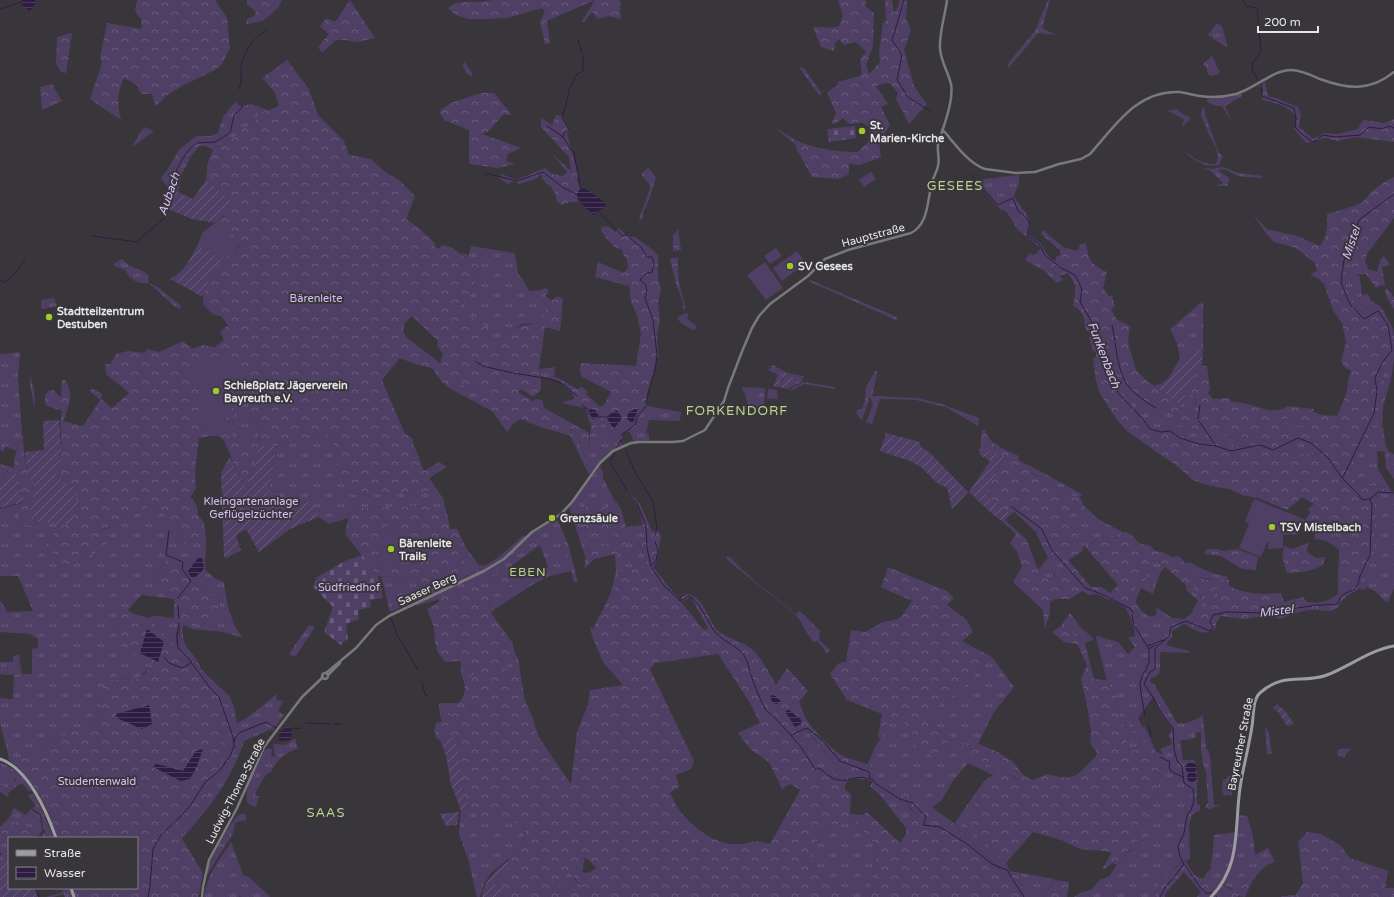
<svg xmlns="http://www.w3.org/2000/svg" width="1394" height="897" font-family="'Varela Round',sans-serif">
<defs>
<pattern id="grass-tufts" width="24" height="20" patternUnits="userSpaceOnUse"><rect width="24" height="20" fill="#503f65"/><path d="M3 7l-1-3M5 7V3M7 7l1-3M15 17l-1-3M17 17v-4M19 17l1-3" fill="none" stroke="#695b7b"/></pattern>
<pattern id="forest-crowns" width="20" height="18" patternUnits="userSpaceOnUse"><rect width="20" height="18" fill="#503f65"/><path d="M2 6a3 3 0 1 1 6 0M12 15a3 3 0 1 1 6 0" fill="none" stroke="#695b7b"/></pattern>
<pattern id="cemetery-stones" width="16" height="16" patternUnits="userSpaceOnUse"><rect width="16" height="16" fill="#503f65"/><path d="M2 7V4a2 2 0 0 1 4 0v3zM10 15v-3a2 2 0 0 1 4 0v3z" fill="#695b7b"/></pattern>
<pattern id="garden-furrows" width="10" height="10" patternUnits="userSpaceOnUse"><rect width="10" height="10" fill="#503f65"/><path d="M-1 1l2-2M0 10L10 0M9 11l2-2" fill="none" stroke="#695b7b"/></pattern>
<pattern id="water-rules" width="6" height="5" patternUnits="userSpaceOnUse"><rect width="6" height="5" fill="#2e1c42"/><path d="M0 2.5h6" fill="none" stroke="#4c3d5d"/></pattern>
</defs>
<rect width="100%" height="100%" fill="#38363a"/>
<g fill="url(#grass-tufts)" fill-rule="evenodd">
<polygon points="1217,23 1222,26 1227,45 1226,47 1208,35"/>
<path d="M 1212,56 C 1216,61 1216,68 1220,72 L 1217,74 L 1211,76 L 1208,74 L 1206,67 L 1203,64 Z"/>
<polygon points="1242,94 1242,96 1225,106 1232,122 1222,106 1216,106 1207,102 1207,99 1224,98"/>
<polygon points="236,101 244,106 251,104 268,110 259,114 255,124 241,129 240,134 215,147 214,150 205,146 199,146 190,158 179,150 196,136 211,136 218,133 223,117"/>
<path d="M 1202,107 L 1204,108 L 1206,117 L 1219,153 L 1223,156 L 1219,165 C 1201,168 1194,159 1181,149 C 1192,156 1202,166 1216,164 L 1218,157 L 1216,147 L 1209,135 L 1206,126 L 1201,116 Z"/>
<polygon points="1176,109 1184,115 1190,117 1189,120 1183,126 1184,119 1168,111"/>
<polygon points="144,127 154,131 131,148"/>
<path d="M 1220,167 L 1226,168 L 1238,173 L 1263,176 L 1261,178 C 1254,177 1244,178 1237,175 C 1230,173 1226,168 1218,170 L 1229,178 L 1228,186 L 1216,186 L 1223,183 L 1211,171 L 1204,168 L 1212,169 Z"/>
<polygon points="648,168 656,177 649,200 643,213 642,220 639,219 651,186 641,174"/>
<polygon points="167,170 176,175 176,183 167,195 169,188 161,179"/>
<path d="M 1019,175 L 1019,183 L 1014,196 C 1022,211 1034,216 1028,235 L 1040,243 L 1051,260 L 1043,263 L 1064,280 L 1057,283 L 1043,270 L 1025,260 L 1030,253 L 1034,255 L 1041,248 L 1018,230 L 1006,211 L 1000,209 L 979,185 L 984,179 Z"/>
<polygon points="215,223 237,238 241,244 237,247 234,253 221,259 198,244 203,232"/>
<path d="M 471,246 L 515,253 L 518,274 C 524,279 525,286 530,291 L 540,290 L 546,288 L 549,291 L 545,296 L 552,301 L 546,305 L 544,324 C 537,324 529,323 523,324 C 512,327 506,338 495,341 L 488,337 L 493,331 L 456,309 L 468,299 L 481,266 L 470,261 L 461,253 L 469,255 Z"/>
<path d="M 1347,256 L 1349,264 L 1356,275 L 1359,276 L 1361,285 L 1362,302 L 1369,311 L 1365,314 C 1356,312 1348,295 1346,287 C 1345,285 1345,263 1345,261 C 1345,259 1347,258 1347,256 Z"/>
<path d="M 122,259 C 129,269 140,267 149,276 L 148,280 L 149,283 L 159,288 L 181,306 L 180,309 L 174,306 L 149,283 C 137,284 132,281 125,270 L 114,266 L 113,264 Z"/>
<polygon points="55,298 55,301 57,306 44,309 41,308 41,301 44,299"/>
<polygon points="1203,301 1203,349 1180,360 1177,343 1170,329"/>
<path d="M 1394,350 C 1394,364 1392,379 1387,392 L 1384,392 L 1384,380 L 1381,370 L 1382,366 L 1391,360 Z"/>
<polygon points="1113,351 1117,353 1120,369 1162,411 1163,408 1180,416 1178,425 1204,431 1220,436 1220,435 1264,440 1271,443 1272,447 1260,445 1234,446 1231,446 1220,439 1199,440 1179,435 1170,430 1161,431 1152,428 1120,393 1110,374 1109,363 1110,360 1109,352"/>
<polygon points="20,352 18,378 22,433 16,451 6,446 3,452 0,450 0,354"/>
<polygon points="773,365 787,373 804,376 801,383 787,373 781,382 776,380 778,375 768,370"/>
<polygon points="1202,366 1207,366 1209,381 1198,379 1194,410 1191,413 1183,413 1180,408 1181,402 1186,393 1189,384 1193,376"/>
<polygon points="555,367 554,377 560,379 559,381 541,376 539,369"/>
<polygon points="30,376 34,389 35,410 30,385"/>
<polygon points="240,382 242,382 249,394 249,409 253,419 258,425 260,446 232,440 234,396"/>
<polygon points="469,384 479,391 479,404 449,388"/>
<polygon points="741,387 765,388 764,407 749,408 745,394"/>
<polygon points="768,389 777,390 778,399 767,398"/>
<polygon points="870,396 918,398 941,404 979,418 978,426 946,407 916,400 880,399 872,424 866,422 873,405"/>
<polygon points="647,406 681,412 680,421 649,420 646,433 649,434 649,440 635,441 633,440 630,432 636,429 638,418"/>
<polygon points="1289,418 1298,425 1305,426 1304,430 1294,433 1281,434 1280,427 1281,420"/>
<polygon points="603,422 614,435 615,448 606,455 589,475 570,435 568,435 570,429 581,436 580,448 588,450 591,430 593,432 599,424"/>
<polygon points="621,422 624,423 627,432 624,433 615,429"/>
<path d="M 1369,426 L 1383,427 C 1385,435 1384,453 1394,454 L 1394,479 L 1386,468 L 1385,452 L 1377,451 L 1378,469 L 1392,492 C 1377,488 1377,482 1362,489 L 1349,474 L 1354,464 L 1355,457 L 1361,452 L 1366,440 L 1373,431 Z"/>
<polygon points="327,434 338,453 338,469 352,495 438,491 443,498 448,518 432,506 357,508 350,510 348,518 329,524 319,517 310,500 284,512 278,510 271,501 269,490 277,445"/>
<path d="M 1298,438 L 1320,447 L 1322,451 C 1312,458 1305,453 1294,455 L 1291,452 L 1281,453 L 1279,451 L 1282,444 Z"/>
<polygon points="0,464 14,468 8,470 0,485"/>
<path d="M 600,466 L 603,472 L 603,479 C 606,482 606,484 608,488 C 613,497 616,503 618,514 L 616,518 L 612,520 L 609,511 L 583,510 L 577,504 L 584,529 L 598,541 L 587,550 L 585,556 L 569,507 Z"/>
<polygon points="1032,467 1082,494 1080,498 1065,494 1049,482 1031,472"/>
<polygon points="1383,493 1394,496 1394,588 1388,602 1385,601 1375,591 1362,585 1365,582 1366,571 1374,552 1374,529 1376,512 1372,499"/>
<path d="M 23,503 L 20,514 L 18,524 L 32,526 L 40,522 L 61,523 L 54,530 L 53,543 L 45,544 L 47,550 L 63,561 L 59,573 L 63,573 L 66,565 L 76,562 L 102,550 L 101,531 L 118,524 L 148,507 L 163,510 L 167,512 L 169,531 L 178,534 L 184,544 L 206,538 L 205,570 L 216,579 L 224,582 C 227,604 229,620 243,638 L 223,632 L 193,629 L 183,625 C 180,650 195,650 201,669 L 179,648 C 179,640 182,628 178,621 L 176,636 L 177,646 L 148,618 L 155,616 L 174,618 L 174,599 L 141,595 L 128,610 L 125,609 L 117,630 L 155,666 L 144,672 L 137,679 L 108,680 L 101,703 L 102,708 L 99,717 L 89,725 L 79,728 L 52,741 L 39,752 L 24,757 L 11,757 L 9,758 L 0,723 L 0,698 L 13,699 L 14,674 L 21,673 L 18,655 L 14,656 L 19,655 L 22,674 L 32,674 L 32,649 L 38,648 L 38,639 L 30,634 L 0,632 L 0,600 L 7,612 L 33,611 L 18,576 L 0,576 L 0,509 ZM 165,563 L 183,568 L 191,579 L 196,580 L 200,584 L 204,590 L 220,602 L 205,624 L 192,626 L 184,624 L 181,597 L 153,580 Z"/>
<polygon points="1076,507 1122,532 1120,537 1106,539 1097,539 1088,546 1092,555 1084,545 1073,528 1064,523 1061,518 1071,509"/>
<polygon points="1325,512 1337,521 1341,534 1339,538 1339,551 1337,548 1338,537 1317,527"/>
<path d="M 557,519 L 563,532 L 563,534 L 572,571 L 549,576 L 532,585 L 495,609 L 492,608 L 484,590 L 480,587 L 443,595 L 443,591 L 487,572 L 514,553 L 532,533 ZM 540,545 L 548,567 L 520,579 L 512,565 ZM 511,566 L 511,568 L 509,569 L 512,573 L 515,572 L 513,583 L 509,586 L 490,579 Z"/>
<polygon points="619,523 611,545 597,547 612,524"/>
<path d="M 642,525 L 644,533 L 644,541 L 637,541 L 647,560 L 647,569 L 641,570 L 637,562 L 630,557 L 634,569 L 618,574 C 615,589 611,602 604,615 L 600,616 L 610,595 L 616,571 L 617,571 L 617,552 L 620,549 L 626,527 Z"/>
<polygon points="1316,531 1328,536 1328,542 1319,539 1315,540"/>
<polygon points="466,548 479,565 480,569 446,587 441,586 435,579 454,579 455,573 469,569 463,558 468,552"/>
<path d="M 1048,558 L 1058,560 L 1064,566 L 1063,569 C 1057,571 1052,575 1051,582 L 1038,570 Z"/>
<polygon points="1157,560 1165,567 1160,573 1153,594 1141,588 1135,603 1133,599 1135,587 1140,581 1146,580 1147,567 1149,562"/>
<path d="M 1190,562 C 1202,570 1214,574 1228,577 L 1227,580 C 1206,580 1203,579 1185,570 L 1185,563 Z"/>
<polygon points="743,570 756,582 796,614 799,611 804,615 816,632 808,635 801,622 794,613 742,572"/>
<polygon points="381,576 412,578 421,589 430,594 390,612"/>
<polygon points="1190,585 1200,594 1200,599 1218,588 1217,598 1202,609 1192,612 1198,600 1186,590"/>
<path d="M 1156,607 L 1172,618 L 1184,619 L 1169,623 L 1170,632 L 1172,631 L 1172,636 L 1166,645 L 1189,651 L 1189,653 L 1161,652 C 1157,663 1166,674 1151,678 L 1150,682 L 1154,684 L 1177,723 C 1185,725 1196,720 1203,715 L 1206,749 L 1209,751 L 1210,757 L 1214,805 L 1220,805 L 1210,809 L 1205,808 L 1208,802 L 1206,772 L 1203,764 L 1201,748 L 1201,732 L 1196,732 L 1195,738 L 1180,741 L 1183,760 L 1194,760 L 1195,762 L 1198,780 L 1197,785 L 1197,804 L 1200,805 L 1200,810 L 1192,815 L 1189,825 L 1190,859 C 1187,860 1182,862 1179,864 C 1171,870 1155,887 1155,897 L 1074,897 L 1082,892 L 1091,890 L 1100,880 L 1110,876 C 1116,865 1123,853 1135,849 L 1142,822 L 1148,809 L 1155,801 L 1163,754 L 1160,749 L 1172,744 L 1169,736 L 1172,728 L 1161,714 L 1153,697 L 1138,718 L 1129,719 L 1134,726 L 1133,729 L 1130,730 L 1120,722 L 1117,696 L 1110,689 L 1111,684 L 1114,682 L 1107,681 L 1096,638 L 1097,636 L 1118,642 L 1128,654 L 1135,647 L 1128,638 L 1135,636 L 1134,627 L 1131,621 L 1142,611 C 1147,616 1149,618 1156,615 L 1157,612 Z"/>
<polygon points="1070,613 1077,622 1079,626 1094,639 1085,643 1061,626"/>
<polygon points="309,625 315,627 295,657 289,654"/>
<polygon points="516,656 518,658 515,659 518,668 505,675 507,661"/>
<polygon points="992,657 1014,687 994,712 977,746 1007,762 1021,776 1021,778 1019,780 1008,774 1000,767 993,775 968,763 953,781 941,801 932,807 952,822 944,822 920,811 910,800 901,796 886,785 882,785 873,778 871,765 868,764 874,749 885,732 890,717 901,721 915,731 908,740 940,751 950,739 972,751 968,758 979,760 994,758 977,748 975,750 927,723 940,703 953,698"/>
<polygon points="0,662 7,662 8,675 0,674"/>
<polygon points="469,668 477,670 469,680 466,680 463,669"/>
<path d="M 277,694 L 276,700 L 283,701 L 278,711 L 284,715 L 273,730 L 272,729 L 244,741 C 232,779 209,809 182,838 L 178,832 L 205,800 L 208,789 L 219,777 L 235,750 L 236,743 L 231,728 L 237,723 L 247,718 Z"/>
<polygon points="439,703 468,703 473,713 440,716"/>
<path d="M 228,727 C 236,746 232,756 218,771 L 217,769 C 228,758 224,744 219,731 Z"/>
<polygon points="807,731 828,756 851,777 841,779 829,772 819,770 818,766 796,736"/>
<polygon points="1138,732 1143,741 1151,740 1152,743 1145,744 1144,749 1132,752 1127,743 1129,734"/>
<path d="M 295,738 L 298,749 C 286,751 276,761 271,772 L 268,773 C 263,779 257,787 255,796 L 259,796 L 256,807 C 255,807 250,805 250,805 C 238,797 260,760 265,750 L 269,748 L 272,750 L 271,756 L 275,757 L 273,744 L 285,745 Z"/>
<polygon points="1344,748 1346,749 1352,748 1346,754 1345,758 1338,755 1337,750"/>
<path d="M 0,762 C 10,766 20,776 12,786 L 14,789 L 10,791 L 0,784 Z"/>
<polygon points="873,782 891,798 906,802 910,809 918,816 906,828 880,795 870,786"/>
<polygon points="975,794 977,800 964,822 1006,863 1010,871 1054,879 1043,897 1029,897 1022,886 1018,875 1001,872 1000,869 954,824"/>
<polygon points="469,806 481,817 504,820 526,824 522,845 519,850 491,873 484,884 480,897 477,897 468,859 459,834 461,811 468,811"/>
<polygon points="14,808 26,815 31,809 40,816 42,831 37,836 21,825 21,816 15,823 9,818"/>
<polygon points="41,808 54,838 42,838 43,836 42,835 46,832 43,828"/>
<path d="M 240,814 L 245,814 L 246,816 L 246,820 L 236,822 C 233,827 234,832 231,837 C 223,849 215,861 208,874 L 207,873 C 207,864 231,819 240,814 Z"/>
<path d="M 1239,815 L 1247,816 L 1253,836 L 1255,855 L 1268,848 L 1275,862 C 1263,866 1259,872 1252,882 L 1248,879 C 1235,893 1232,888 1219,883 C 1215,882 1212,882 1209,880 L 1213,850 L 1214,835 L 1237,832 Z"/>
<polygon points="854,820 878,848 870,894 869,897 843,897 829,874 806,862 825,827"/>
<polygon points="0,833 9,839 9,860 0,855"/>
<path d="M 231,842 L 243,875 L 249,877 L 270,897 L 242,897 L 239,896 L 239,897 L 204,897 C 206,877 220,859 231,842 Z"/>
<path d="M 570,871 C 573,878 579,887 587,887 L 588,895 L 583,894 L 576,885 L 566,890 L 559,887 L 560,879 Z"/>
<polygon points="62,888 69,888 73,897 65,897 64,894 53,897 46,897 61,893 63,892"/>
</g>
<g fill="url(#forest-crowns)" fill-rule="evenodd">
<path d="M 137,0 L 215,0 L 227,18 L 230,48 L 222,64 L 215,70 L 182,86 L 166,96 L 156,106 L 152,94 L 141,94 L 137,85 L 124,78 C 117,92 117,105 121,120 L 90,99 L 102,63 L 100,57 L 107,23 L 142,29 L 141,19 L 135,10 Z"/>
<polygon points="247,0 282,0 278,8 263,21 246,24 247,19 254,16 256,12 247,4"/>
<polygon points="350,0 375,38 358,42 345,40 336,40 322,53 318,47 329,34 320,27 326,18 335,22"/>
<path d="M 493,0 L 595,0 L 547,21 L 550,43 L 545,44 L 540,22 L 545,12 L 542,8 L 507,18 L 485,19 L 468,19 L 454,14 L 448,8 C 458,0 464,2 476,2 C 481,2 487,1 493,0 Z"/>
<polygon points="595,0 619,0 621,3 620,11 621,19 608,16 598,19 592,12 584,22 582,21"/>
<path d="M 838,0 L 866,0 L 865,6 L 874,13 L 873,46 L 866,65 L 869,74 L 880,62 L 879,53 L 883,23 L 886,21 L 885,0 L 892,0 L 894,13 L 898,7 L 900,0 L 907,0 L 906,19 L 911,30 L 904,50 L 914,86 L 927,104 L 909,124 L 896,99 L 898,93 L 891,84 L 885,83 L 876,86 L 888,104 L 881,107 L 890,125 L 879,142 L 881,157 L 860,165 L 849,164 L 849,174 L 839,179 L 812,177 L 796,148 L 797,146 L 771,124 C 779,130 788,136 797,141 C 816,149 837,152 858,152 L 868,142 L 870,129 C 864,120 858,123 849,124 L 843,118 L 835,124 L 832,123 L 836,113 L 827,92 L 838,85 L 838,82 L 862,75 L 860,60 L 866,52 L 856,42 L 844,45 L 839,39 L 835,43 L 834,51 L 821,47 L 813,27 C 823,26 829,30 839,26 L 843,16 Z"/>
<polygon points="1048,0 1050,0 1042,28 1056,35 1038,33 1007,70 1009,62 1035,31"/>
<polygon points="72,33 66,73 61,72 56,64 57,37"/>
<path d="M 287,60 L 309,89 L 318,115 L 344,141 L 349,155 L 371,159 L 385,172 L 399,180 L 415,196 L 406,219 L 420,229 L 436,244 L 434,246 L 439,249 L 442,245 C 453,246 461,255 470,261 C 473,263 477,264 481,266 L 468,299 L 457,309 L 494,331 L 488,337 L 495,341 C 502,339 504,337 509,332 C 519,324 531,324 543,324 L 546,305 L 558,296 L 563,299 L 560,331 L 545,327 L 539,369 L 541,376 L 541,390 L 533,397 L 521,389 L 518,392 L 534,402 L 535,399 L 542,400 L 544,408 L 589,433 L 588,450 L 582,451 L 580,448 L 581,436 L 571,429 L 568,435 L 540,427 L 521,419 L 514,423 L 507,432 L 493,412 L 479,404 L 479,391 L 469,384 L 449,388 L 441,381 L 432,368 L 415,364 L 400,358 L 382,380 L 405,434 C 410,436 414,438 413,444 L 416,450 L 424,471 L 439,462 L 447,467 L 429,478 L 438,491 L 352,495 L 338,469 L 338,453 L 327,434 L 277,445 L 259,447 L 255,462 L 246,487 L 239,477 L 224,440 C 217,433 208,437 199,438 L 195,471 L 196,488 L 190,498 C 203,507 192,512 204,522 L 206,538 L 184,544 L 178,534 L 169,531 L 166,512 L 163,510 L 148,507 L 118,524 L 101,530 L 108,541 L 102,550 L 76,562 L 66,565 L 63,573 L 59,573 L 63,561 L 47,550 L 44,544 L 53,543 L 54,530 L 61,523 L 65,525 L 80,503 L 77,502 L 71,485 L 56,476 C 58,467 61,458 61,448 C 62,435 59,424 62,411 L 45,405 L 45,396 L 48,391 L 54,390 L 61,398 L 62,380 L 64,379 C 75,392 69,407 63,421 L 83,426 L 100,400 L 90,391 L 91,388 L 102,394 L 101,399 L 112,408 L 129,393 L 106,374 L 105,364 L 110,364 L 116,354 L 128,351 L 145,353 L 147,349 L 159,352 L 183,341 L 192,349 L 203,345 L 215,347 L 224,340 L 220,332 L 228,325 L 221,316 L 212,314 L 203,304 C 203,293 212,267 220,259 C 224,256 229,256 232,254 C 236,251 238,247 241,244 L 237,238 L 215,223 L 222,218 L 232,201 L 206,180 L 208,162 L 214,148 L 240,134 L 241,129 L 255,124 L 258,114 L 279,106 L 274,91 L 262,78 ZM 412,316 L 438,341 L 437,346 L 443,354 L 440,363 L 406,337 L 403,331 L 405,323 ZM 240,382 L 243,382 L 249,394 L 249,409 L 253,419 L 258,425 L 260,445 L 232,440 L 234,396 Z"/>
<polygon points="464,61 472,73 472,77 467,74 463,66"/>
<polygon points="799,67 804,68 822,94 819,95"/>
<path d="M 1265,82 L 1268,97 L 1273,97 L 1298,107 L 1301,115 L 1299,127 L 1313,139 L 1324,133 L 1338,134 L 1358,129 L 1363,120 L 1384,123 L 1394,119 L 1394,142 L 1354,137 L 1339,141 L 1325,138 L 1306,143 L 1294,129 L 1297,119 C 1291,107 1275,102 1262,100 L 1263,87 L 1258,87 Z"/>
<polygon points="52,84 62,101 42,110 40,87"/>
<polygon points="481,93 494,93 512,115 504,114 489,131 482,134 521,148 508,154 506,161 515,164 498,168 469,164 469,130 444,120 439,111 453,102"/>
<path d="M 556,115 L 562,116 L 569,129 L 567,134 L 578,174 L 577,180 L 580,189 L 577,195 L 578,202 L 570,202 L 562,205 L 557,202 C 556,198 556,193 553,190 C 548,182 545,185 541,175 L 539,175 L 536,179 L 519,184 L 514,181 L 508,184 L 499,178 L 502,174 L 516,180 L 545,168 L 552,174 L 563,176 L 567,172 L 552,154 L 571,171 L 569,157 L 541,127 L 541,118 L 552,125 Z"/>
<polygon points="179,150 190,158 181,176 178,192 176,191 168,209 163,205 167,195 176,183 176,175 167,170"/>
<path d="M 1394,177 L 1394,218 L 1367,254 L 1365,261 L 1368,269 L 1377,272 L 1380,260 L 1384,256 L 1390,265 L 1382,267 L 1385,286 L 1380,285 L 1376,288 L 1365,273 C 1352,279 1350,267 1347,256 L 1345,262 L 1346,273 L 1345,285 L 1355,305 L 1362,313 L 1365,314 L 1369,310 L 1362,302 L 1362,295 L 1368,294 L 1371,301 L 1379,306 L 1383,310 L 1393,329 L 1394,336 L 1394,350 L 1391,360 L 1382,366 L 1381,370 L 1384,380 L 1384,391 L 1387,392 L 1383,408 L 1382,427 L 1370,427 L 1375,434 L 1366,440 L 1366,446 L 1361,452 L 1355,457 L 1354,464 L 1349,474 L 1362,489 C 1379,482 1379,490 1394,492 L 1394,496 L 1383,493 L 1372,499 L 1377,512 L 1374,529 L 1374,552 L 1366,571 L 1365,583 L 1363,585 L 1366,587 L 1364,590 L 1359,588 C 1355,593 1348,594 1344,599 C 1340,602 1339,608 1334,610 C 1327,613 1319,609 1312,610 C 1301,610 1289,616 1279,619 L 1270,615 L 1243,619 L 1221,616 L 1216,623 L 1216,628 C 1202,637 1198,631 1184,624 L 1170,632 L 1167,627 L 1169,623 C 1177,621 1188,620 1192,612 L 1202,609 L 1217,598 L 1218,588 L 1201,600 L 1200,594 L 1190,585 L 1186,590 L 1186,585 L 1157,560 L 1149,562 L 1147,567 L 1146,581 L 1140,581 L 1135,587 L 1133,599 L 1142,611 L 1132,620 L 1125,607 L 1097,594 L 1089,595 L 1082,591 L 1070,599 L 1055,599 L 1050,602 L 1050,613 L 1045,628 L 1044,624 L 1043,610 L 1013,582 L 1022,567 L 1017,551 L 1010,543 L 1016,534 L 1003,522 L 1005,520 L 1026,539 L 1038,570 L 1050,581 L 1058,571 L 1063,569 L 1064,566 L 1058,560 L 1048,558 L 1036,532 L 1014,512 L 1011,514 L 985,494 L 1006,456 L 980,450 L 982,430 L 985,430 C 989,445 1006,450 1019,456 L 1018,460 L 1032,467 L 1031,473 L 1049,482 L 1065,494 L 1070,492 L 1074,497 L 1080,498 L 1085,507 L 1100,521 L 1076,507 L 1071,509 L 1061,519 L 1064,523 L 1073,528 L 1084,545 L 1082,552 L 1068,560 L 1091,587 L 1102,587 L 1110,593 L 1118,585 L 1092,555 L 1087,543 L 1092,544 L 1097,539 L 1106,539 L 1110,535 L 1117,538 L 1120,537 L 1122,532 L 1126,532 L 1132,535 L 1139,543 L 1150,546 L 1156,551 L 1165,553 L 1171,557 L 1179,556 L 1185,563 L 1185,570 L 1206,580 L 1229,580 L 1229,586 C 1244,594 1264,595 1281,593 L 1284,602 L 1303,597 L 1307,602 C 1319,604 1329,601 1338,594 L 1338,569 L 1339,558 L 1339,538 L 1341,534 L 1334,527 L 1336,521 L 1325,512 L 1317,527 L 1338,537 L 1337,548 L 1328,542 L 1327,536 L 1302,524 L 1298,534 L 1284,535 L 1283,532 L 1295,530 L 1299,517 L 1305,520 L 1310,513 L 1308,509 L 1314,504 L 1302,497 L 1287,510 L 1258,498 L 1242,495 L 1229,489 L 1211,486 L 1193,480 L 1177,466 L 1128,432 L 1117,420 L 1099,392 L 1095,376 L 1093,359 L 1096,357 L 1096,352 L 1093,351 L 1089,338 L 1091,333 L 1086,330 C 1084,319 1084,311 1073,306 C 1075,292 1079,285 1067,273 L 1060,276 L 1043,263 L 1045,258 L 1047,257 L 1056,261 L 1056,257 L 1060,255 L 1060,250 L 1041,234 L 1042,231 L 1044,231 L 1063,247 L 1078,251 L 1080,244 L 1085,243 C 1087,247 1087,249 1088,253 C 1090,263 1097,268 1107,272 L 1103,288 L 1109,296 L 1112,296 L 1115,306 L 1111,309 L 1117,320 L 1130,326 L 1128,342 L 1136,370 L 1147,381 L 1180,405 L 1183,413 L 1191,413 L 1194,410 L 1196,399 L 1189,394 L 1190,388 L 1198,379 L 1209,381 L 1210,389 L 1208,393 L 1213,399 L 1229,398 L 1231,401 C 1237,403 1242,402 1247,404 C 1260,407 1276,416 1287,406 L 1314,409 L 1313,412 L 1322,415 L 1337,416 L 1346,395 L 1349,377 L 1351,372 L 1349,369 L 1346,369 L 1341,361 L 1346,342 L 1342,323 L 1333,310 L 1324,284 L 1319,279 L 1310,275 L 1317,271 L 1315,263 L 1296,248 L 1274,242 L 1265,232 L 1253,214 L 1267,229 L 1297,236 L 1320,246 C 1327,238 1328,224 1327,214 L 1351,207 L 1363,202 L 1371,192 L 1389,179 ZM 1113,351 L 1117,353 C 1119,363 1120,375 1126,383 C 1135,395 1149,403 1162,411 L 1163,408 L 1180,416 L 1177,425 L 1204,431 L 1206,435 L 1204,439 L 1199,440 L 1179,435 L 1170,430 L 1161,431 L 1152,428 L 1120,393 L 1110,374 L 1109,363 L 1110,360 L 1109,353 ZM 1289,418 L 1298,425 L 1305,426 L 1304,430 L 1294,433 L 1281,434 L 1280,427 L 1281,420 ZM 1220,435 L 1265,440 L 1271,443 L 1272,447 L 1260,445 L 1234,446 L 1220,439 ZM 1298,438 L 1320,447 L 1322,451 C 1311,459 1312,454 1301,454 C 1299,453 1297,454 1294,455 L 1291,452 L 1281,453 L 1279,451 L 1282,444 Z"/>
<polygon points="604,226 609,227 615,232 619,228 628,237 635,237 652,249 658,255 658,279 661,288 658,303 660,321 657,333 658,355 647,394 647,406 638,418 636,429 630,432 627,432 624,423 621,422 615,429 624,433 622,436 622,440 625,444 615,448 614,435 603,422 599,424 595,432 593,432 591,430 591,424 589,421 586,408 561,403 574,399 573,394 559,381 560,379 577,389 582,387 588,392 586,394 600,407 604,405 611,392 582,377 580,372 581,363 636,366 641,334 637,315 631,302 629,286 595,277 598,262 624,273 628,268 627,259 624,256 622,250 613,246 601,231 601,228"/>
<polygon points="678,230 681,250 673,251 673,235"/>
<path d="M 672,258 L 678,258 C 677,276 680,290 686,307 L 683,310 L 682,306 L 684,305 L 676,284 L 670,259 Z"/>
<polygon points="810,280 897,317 896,320 808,281"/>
<path d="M 1387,288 L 1394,297 L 1394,309 C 1390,304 1386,296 1385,290 Z"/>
<polygon points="687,313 689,317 686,318 696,326 696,329 693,330 681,323 677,318 683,314"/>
<polygon points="876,370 877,373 872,396 870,396 862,420 859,418 856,412 859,409 862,409 865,401 866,387"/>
<path d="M 804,382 L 835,387 L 835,389 L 804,384 L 792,390 L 790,390 C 794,385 799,386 804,382 Z"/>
<path d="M 22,433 C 25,449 23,470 34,483 L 33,498 L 29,503 C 31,512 32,518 40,522 L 32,526 L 18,524 L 14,518 C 34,502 14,486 14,466 C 14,455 19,444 22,433 Z"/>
<path d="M 627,489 L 640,504 L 652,531 L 658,531 L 661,536 L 657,561 L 653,567 L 703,629 L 706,630 L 708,628 L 691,597 L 682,601 L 681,598 L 687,594 C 704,597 707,618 716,629 C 724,638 739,640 749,647 C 760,654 769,673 776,685 L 787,668 L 808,691 L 799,702 L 807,721 L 821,738 L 834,750 L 844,757 L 871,765 L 873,778 L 882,785 L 886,785 L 901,796 L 908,796 L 910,799 L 914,798 L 921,806 L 920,810 L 927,807 L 932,807 L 943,822 L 952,822 L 1000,870 L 1001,872 L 1018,875 L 1022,886 L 1029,897 L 869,897 L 870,894 L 878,848 L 854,820 L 825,827 L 806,862 L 829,874 L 843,897 L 501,897 L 504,890 L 495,884 L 506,872 L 504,870 L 510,864 L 508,861 L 509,858 C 524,846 523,843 526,825 L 504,820 L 498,823 L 480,817 L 469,806 L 463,796 L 459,751 L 453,737 L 440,740 L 437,739 L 434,730 L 436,723 L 442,721 L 440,716 L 450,715 L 462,711 L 473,712 L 468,703 L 459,703 C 473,685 457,677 461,663 L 460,661 L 445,662 L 438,653 L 435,642 L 434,628 L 427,609 L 439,602 L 439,600 L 438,599 L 417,606 L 416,604 L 434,595 L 421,589 L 412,578 L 378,576 L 345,534 L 350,510 L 357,508 L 432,506 L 448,518 L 450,529 L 457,529 L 468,552 L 463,558 L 469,569 L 463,573 L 455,573 L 455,579 L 435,579 L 441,586 L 446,587 L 443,591 L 443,595 L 480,585 L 480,587 L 484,590 L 491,599 L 489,603 L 492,608 L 495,609 L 491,613 L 512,642 L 516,656 L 507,661 L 505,674 L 518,668 L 515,659 L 518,658 L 525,701 L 532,716 L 538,736 L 570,783 L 571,784 L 577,732 L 588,705 L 590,690 L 623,685 L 603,662 L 592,636 L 590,626 L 593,629 L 599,616 L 604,615 L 613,595 L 618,574 L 634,569 L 632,563 L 629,562 L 628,558 L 630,557 L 637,562 L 641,570 L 647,569 L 647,560 L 637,540 L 644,541 C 645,532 641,514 637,505 C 634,499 630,498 627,489 ZM 398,525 L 399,533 L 403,544 L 382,570 L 379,554 L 385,530 ZM 718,654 L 750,703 L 760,723 L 738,733 L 750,749 L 769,762 L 782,789 L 790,784 L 800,790 L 770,844 C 754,839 754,843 739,844 C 718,846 697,830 683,815 C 677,809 674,800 670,793 L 679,787 L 676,775 L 691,769 L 694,761 L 650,669 L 655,663 ZM 469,668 L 477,670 L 468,680 L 466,680 L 463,669 ZM 789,710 L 801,719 L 795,727 L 786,711 ZM 808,731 L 828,756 L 851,777 L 841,779 L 829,772 L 819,770 L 818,766 L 797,736 ZM 853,779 L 867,779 L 873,782 L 891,798 L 906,802 C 910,808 914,811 918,816 L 906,828 L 906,834 L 900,843 L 867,812 L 863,815 L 850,814 L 851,794 L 845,790 C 845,782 846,781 853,779 ZM 585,857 L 596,867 L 594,870 L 587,873 L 582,872 ZM 570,871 C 574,877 578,886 587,887 L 588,895 L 583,894 L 576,885 L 566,890 L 559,887 L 560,880 Z"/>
<path d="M 615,500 L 621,509 L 626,527 L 629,532 L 625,546 L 617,552 L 618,572 L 616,571 L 615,554 L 594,559 L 585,568 C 585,551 585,552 598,541 C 585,530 573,522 577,503 L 583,510 L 593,502 L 604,504 L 609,511 L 612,520 L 616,518 L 618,514 ZM 619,523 L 611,545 L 598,547 L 612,525 Z"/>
<polygon points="563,532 569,547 578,583 574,582 562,533"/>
<polygon points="524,535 526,539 525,541 514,553 487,572 487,575 459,584 457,582 480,569 479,565 485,566 500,556"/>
<path d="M 1308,543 L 1307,552 L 1316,558 L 1325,557 L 1323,565 C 1311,572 1300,572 1287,573 L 1282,557 L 1284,546 L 1292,549 Z"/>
<polygon points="1207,549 1216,549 1224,551 1237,549 1258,557 1256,570 1242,569 1221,556 1204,554"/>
<path d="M 166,556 L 184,563 L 183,568 L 191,579 L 196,580 L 200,584 L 204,590 L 220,602 C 220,603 220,608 220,609 C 218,619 200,627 191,626 C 186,625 183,623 179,620 L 179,648 L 230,697 L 234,707 L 237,723 L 231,728 L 236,743 L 235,750 L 219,777 L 208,789 L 205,800 L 178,832 L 203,873 L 199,894 L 198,897 L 76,897 L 72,888 L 137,888 L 137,838 L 57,838 C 48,806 35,781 8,759 L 10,757 L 24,757 L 39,752 L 52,741 L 79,728 L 89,725 L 99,717 L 102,708 L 101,692 L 108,680 L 137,679 L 154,666 L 138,660 L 117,630 L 125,608 L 134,614 L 148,618 L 177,646 L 177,626 L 181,597 L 165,596 L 157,587 L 153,580 L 165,563 ZM 228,727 C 235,746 233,757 218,771 L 217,769 C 229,757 224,745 219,731 ZM 196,751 L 181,781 L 157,764 L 183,771 Z"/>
<polygon points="727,556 731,558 744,572 739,570 726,558"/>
<polygon points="511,566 512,568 509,569 512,573 515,572 519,578 518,580 501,591 497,589 490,579"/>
<polygon points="888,567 947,591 954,598 947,605 967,620 973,632 962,641 992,657 953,698 940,703 927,723 975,750 976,747 995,758 997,763 994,768 979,760 967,758 972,751 950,739 940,751 943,754 938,760 908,741 914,731 901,721 890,717 885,732 880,739 878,736 882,714 847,700 830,674 839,663 846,662 851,630 865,632 883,622 898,619 902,616 912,601 881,587"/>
<polygon points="804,615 820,631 819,640 830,650 827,653 817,641 813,642 808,634 815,632 816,631 804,617"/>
<path d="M 1061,626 L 1085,643 L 1094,679 L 1114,681 L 1111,684 L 1110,689 L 1117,695 L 1120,722 L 1130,730 L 1133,729 L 1134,726 L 1128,719 L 1138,718 L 1142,727 L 1145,727 L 1151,740 L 1143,742 L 1138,732 L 1129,734 L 1127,743 L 1132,751 L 1143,749 L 1145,744 L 1152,743 L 1156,752 L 1163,754 L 1155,801 L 1148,809 L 1142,822 L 1135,849 L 1128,851 L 1116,865 L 1113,863 L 1104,869 L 1103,867 L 1112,852 L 1080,849 L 1061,840 L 1033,832 L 1006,863 L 963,822 L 977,800 L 975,794 L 984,781 L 993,775 L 1000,767 C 1006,772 1011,778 1019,780 L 1021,778 L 1021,776 L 1007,762 L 977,746 L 979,744 L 998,752 L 1013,762 L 1024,776 L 1033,780 L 1047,774 C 1077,782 1076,776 1096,756 L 1097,752 L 1092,746 L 1090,741 L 1091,733 L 1088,710 L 1081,679 L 1087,665 L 1077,644 L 1064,642 L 1052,632 Z"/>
<polygon points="1265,727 1269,733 1272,754 1267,754"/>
<path d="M 5,764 L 20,774 L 32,791 L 29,792 L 23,784 L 18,785 L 14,789 L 12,783 L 16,781 C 16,773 9,770 5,764 Z"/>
<path d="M 1229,775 L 1232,776 L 1232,794 L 1231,797 L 1230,795 L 1224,795 C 1221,791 1223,784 1223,780 L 1227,779 Z"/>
<polygon points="0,784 10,791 7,796 0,792"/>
<polygon points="33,793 41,808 43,819 41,814 29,806 33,808 36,805 28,796"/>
<polygon points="21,815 21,825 37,836 36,838 9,838 9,839 0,833 0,827 9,818 15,823"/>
<polygon points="1307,832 1321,834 1340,845 1350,858 1388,871 1385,888 1394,888 1394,897 1281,897 1281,896 1296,895 1303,883 1298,842"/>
<path d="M 1186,861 C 1190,868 1194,880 1204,878 L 1208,871 L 1210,870 L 1209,880 L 1218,883 L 1230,889 L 1236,887 L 1239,883 L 1242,886 L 1248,879 L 1252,882 L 1245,897 L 1238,896 L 1237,897 L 1197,897 L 1201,892 L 1184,872 L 1165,894 L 1165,897 L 1155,897 C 1155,884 1175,866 1186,861 Z"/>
<polygon points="1054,880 1069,882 1067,897 1043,897"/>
</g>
<g fill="url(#cemetery-stones)">
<polygon points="855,126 856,138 829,142 827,129"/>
<polygon points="362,555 378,576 383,598 370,600 371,607 358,610 359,619 346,624 348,640 344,641 341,645 324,632 333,607 313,587 316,578 345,561"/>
</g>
<g fill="url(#garden-furrows)">
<polygon points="206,180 232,201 224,215 215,223 192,219 168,209 176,191 193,199"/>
<path d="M 198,244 L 221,259 L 211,274 L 203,297 L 170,279 C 184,272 191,258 198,244 Z"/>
<path d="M 1203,349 L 1202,366 L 1193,376 L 1189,384 L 1186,393 L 1180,405 L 1154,386 C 1171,383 1170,371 1180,360 C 1185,355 1196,352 1203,349 Z"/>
<polygon points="787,373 801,383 794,385 788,389 773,386 776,380 782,382"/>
<path d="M 59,420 L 61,448 L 60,461 L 56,476 L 71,485 L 77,492 L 77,502 L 80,502 L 75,511 L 75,525 L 40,522 L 36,520 L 29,508 L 29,503 L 33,498 L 34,483 C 26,473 26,463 25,452 L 44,450 L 43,421 Z"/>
<polygon points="886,433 920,442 920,446 930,453 968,492 952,509 947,488 937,483 921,467 910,461 880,451"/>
<polygon points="277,445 269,490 271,501 278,510 284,512 311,500 319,517 290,529 259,552 246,529 236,536 241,550 227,558 224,557 221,473 230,457 239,477 246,487 255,462 259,446"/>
<polygon points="979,449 1006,456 985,494 1011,514 1003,522 990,512 969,492 990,461 980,455"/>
<polygon points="14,468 24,502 0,508 0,485 9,470"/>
<polygon points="1277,704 1286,712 1294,724 1287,726 1279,713 1273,708"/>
<polygon points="453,737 459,751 463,796 469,806 468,811 461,811 451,784 446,756 440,740"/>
<polygon points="459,812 457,825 446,826 440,814"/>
<polygon points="0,855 9,860 9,888 34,888 38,897 0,897"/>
<path d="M 508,861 L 511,864 L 505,870 L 506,872 L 495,884 L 504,890 L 501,897 L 482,897 C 483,881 496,871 508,861 Z"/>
</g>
<g fill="#503f65">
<polygon points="871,172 876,179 864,187 859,180"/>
<polygon points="219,230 231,242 221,255 201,241 207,234"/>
<polygon points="776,248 782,256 770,264 764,256"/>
<polygon points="797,251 806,263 782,281 773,268"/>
<polygon points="765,262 783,288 766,300 747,275"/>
<path d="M 214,358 L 230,361 L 239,369 C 237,384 229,397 227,412 C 226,418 226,423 226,429 L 200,430 L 201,407 L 199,388 L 190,370 L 200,361 Z"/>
<polygon points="1254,499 1299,517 1295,530 1283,532 1283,548 1268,549 1269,542 1267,542 1261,557 1239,548 1249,524 1245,521"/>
<path d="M 391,520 L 398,525 C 399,532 403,539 403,544 C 403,553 397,563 392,569 L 382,570 L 379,554 L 385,530 Z"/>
<polygon points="18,655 21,674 8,675 7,662 13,662 13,656"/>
</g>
<g fill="url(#water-rules)">
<polygon points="22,0 35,0 36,3 30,11 22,5 21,2"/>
<path d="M 584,188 L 606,203 L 606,206 L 594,215 C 588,210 566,193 584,188 Z"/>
<polygon points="591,409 595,410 599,416 593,419 588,412"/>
<path d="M 634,409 L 638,409 L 633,422 L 632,423 L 627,419 C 627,413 629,412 634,409 Z"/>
<polygon points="617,410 622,418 614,429 606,417"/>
<polygon points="198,558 202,558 204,567 203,570 194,578 192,578 188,573 188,571"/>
<polygon points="147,629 164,642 158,662 140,653"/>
<polygon points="772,695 776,696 781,702 777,704 773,703 770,697"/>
<polygon points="149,705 152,724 142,729 117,718 116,714"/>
<polygon points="789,710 802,721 801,724 795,727 786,713 786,711"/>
<polygon points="286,726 291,728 292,738 288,740 280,741 278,738 279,735"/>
<polygon points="203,749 197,766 190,779 181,781 153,767 156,764 183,771 196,751"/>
<circle cx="1191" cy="768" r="5.5"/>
<circle cx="1192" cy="777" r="5"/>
</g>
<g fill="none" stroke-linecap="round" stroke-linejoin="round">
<g stroke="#2e1c42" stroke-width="1">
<polyline points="904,0 892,40 902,55 897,80 908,97 930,111"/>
<path d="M 1243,0 L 1246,6 L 1257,8 L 1261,51 C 1252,64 1248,65 1258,80"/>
<polyline points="0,9 21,2"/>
<polyline points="578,39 582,53"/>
<polyline points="1261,85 1262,96 1294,108 1296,118 1295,127 1303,135 1313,142 1323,135 1335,137 1360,135 1369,127 1382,129 1389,126 1394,128"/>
<path d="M 239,89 C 242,82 241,77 241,70 C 242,52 252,41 266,30"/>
<polyline points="547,126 563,137 574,154 581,189"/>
<polyline points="563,137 564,133 569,129 562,118 568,97 569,89 577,74 583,71 583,56"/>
<polyline points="197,143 215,142 230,133 234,116 243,106 237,103"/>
<polyline points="970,174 998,205 1013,198 1018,211 1027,218 1030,225"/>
<polyline points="485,175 489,174 517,181 543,172 564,188 578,195"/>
<polyline points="599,212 604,218"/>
<polyline points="605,219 623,236 627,234"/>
<path d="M 1029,226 L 1027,236 L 1039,244 L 1045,255 L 1061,268 L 1075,275 L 1082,289 L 1080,302 L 1096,329 L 1118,393 L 1142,418 L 1150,429 L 1161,432 L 1170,431 L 1180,438 L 1199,444 L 1216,446 L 1231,451 L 1260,445 L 1273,450 L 1298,438 L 1311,443 L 1328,458 L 1342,478 L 1358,494 L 1362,500 L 1370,499 L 1372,504 L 1370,555 L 1360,576 L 1358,584 L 1355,589 L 1344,594 L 1340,598 L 1338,603 L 1335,605 C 1328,603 1324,606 1317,605 L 1264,613 L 1227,612 L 1213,615 L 1210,622 L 1213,627 L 1210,631 L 1186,621 L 1171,627 L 1169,636 L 1155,649 L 1155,669 L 1149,673 L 1144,684 L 1153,697 L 1162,714 L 1173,728 L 1174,749 L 1177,761 L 1182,766 L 1184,783 L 1193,789 L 1194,801 L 1191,810 L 1187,815 L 1184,833 L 1178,846 L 1180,857 L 1184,864 L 1165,888 L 1160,897"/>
<path d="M 91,236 L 138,242 C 140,240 142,237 144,235 C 150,229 158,226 163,219 C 167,213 165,207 166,201 C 166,199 168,197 169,195 C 173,176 180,157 195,144"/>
<polyline points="630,238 641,247 647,257 652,257 654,264 652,272 645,274 640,280 646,285 647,291 645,298 653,320 657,355 655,370 648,394 646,404"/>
<polyline points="0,280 4,282 10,279 25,261"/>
<polyline points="1352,307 1349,302 1341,282 1344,260 1351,245 1359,220 1394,194"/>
<polyline points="1112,325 1115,341"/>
<path d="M 1115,343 C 1121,380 1123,388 1156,408"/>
<polyline points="476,362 485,367"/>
<polyline points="487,367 513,373 551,379 563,384 577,396"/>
<polyline points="582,405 589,410"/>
<polyline points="597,417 606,417"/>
<polyline points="1198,419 1200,405"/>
<polyline points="1199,421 1216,446"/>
<polyline points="621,435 634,426 636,423 636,418 646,406"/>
<polyline points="621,440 623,444"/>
<polyline points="617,447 621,440"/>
<polyline points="625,449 634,470 653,502 657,528 655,535"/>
<polyline points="615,453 610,462 626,489 637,503 646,526 647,548 651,566"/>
<polyline points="1343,477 1374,413 1377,391 1375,378 1382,363 1392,350 1388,325 1378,311 1364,319 1355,309"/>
<polyline points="1370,499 1378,492 1394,493"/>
<polyline points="1012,507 1042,529 1051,549 1085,588 1099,593 1131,609 1133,613"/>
<polyline points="169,531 166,555 183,562 182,569 191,581 178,598"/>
<polyline points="651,566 656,561 658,550 655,542"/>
<path d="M 652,568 L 664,586 L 670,591 L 680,601 L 689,596 C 701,604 705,617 713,629 C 720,640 734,644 742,653 C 747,658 748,665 750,671"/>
<polyline points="178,606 179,618"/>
<polyline points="1132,615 1134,625 1149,649 1149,662 1146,670 1143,674 1140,682 1141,693 1145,716"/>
<polyline points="391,618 397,635 418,670"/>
<polyline points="1148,646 1164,640"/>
<polyline points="1149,649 1154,646 1159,645"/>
<polyline points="164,657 169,663 182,668 191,663"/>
<path d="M 750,673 L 758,694 L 765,709 L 779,722 L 801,747 L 815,769 L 821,769 C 845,793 851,770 873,780 L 876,784 L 900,799 L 913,803 L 926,817 L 923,825 L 940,827 L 967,844 L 992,864 L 1009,871"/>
<polyline points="422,682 425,694"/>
<polyline points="425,694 427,696"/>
<polyline points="306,723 331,724"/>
<polyline points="334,724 342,724"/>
<polyline points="1148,725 1151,735"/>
<polyline points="291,729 302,728"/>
<polyline points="791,735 807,728 821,739 840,761 869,772 870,778"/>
<polyline points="234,742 236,736 241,732 266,722 281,731"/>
<polyline points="1160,757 1170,762 1169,768 1172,772 1183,777"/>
<polyline points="0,853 2,855"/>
<polyline points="1185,865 1199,886 1206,893 1213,893"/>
<polyline points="1008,872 1024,897"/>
<polyline points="36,888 39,897"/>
<polyline points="1216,895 1217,897"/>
<polyline points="148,897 150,886 153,849 161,835 182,815 190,806 206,781 212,777 220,770 231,754 234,747 233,737 219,697 210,688 189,659 178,648 177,636 179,623"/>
</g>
<g stroke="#79787a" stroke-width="2.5">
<path d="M 942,130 C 947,133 949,138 953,142 C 961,152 973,165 985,169 L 1016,173 L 1035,172 L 1059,164 L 1081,159 L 1090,154 C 1115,126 1137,90 1179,92 C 1186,93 1193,95 1200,96 C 1212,98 1224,97 1236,94 C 1254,89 1273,70 1291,70 C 1301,70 1311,75 1320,79 C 1347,89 1370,92 1394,72"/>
<path d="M 326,673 L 356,648 L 376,625 L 389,616 L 484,571 L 504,559 L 532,532 L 561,514 L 572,502 L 600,463 L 613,451 L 631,443 L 639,442 L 673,442 L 683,441 L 705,430 L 724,401 L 728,388 L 743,349 L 752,328 L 759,316 L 770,304 L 808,276 L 825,259 L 848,250 L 911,233 C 929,224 927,200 932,183 C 933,177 937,172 938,166 C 940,159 937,152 938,144 C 943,128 954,101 951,84 C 948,72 941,61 940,49 C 939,33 945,16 947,0"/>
<circle cx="325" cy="676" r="3"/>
<polyline points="328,675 340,663"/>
<polyline points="202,897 203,887 209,860 237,808 264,747 302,697 323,677"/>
</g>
<g stroke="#9d9ca0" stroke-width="3">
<path d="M 0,759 C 28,768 47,812 56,838"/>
<polyline points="71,888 74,897"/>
<path d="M 1211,897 C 1242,864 1234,829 1240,788 C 1243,767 1249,747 1252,726 C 1254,715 1252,699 1261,692 C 1284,672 1303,684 1327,675 C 1350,666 1370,650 1394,646"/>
</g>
</g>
<g fill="#a0c92b" stroke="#38363a" stroke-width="1.5">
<circle cx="862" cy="131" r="4"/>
<circle cx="790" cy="266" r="4"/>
<circle cx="49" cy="317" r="4"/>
<circle cx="216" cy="391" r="4"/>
<circle cx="552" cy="518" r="4"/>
<circle cx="1272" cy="527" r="4"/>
<circle cx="391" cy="549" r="4"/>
</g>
<g text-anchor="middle" stroke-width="4" stroke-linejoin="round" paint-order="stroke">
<g font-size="11" font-weight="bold" fill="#e6e5e8" stroke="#38363a" text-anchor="start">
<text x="870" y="129">St.<tspan x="870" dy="13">Marien-Kirche</tspan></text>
<text x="798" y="270">SV Gesees</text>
<text x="57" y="315">Stadtteilzentrum<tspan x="57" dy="13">Destuben</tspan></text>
<text x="224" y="389">Schießplatz Jägerverein<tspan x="224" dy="13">Bayreuth e.V.</tspan></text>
<text x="560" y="522">Grenzsäule</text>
<text x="1280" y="531">TSV Mistelbach</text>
<text x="399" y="547">Bärenleite<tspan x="399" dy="13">Trails</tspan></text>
</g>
<g font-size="11" fill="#e6e5e8" stroke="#38363a">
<text transform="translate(873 235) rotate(-15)" y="4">Hauptstraße</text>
<text transform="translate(427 589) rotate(-25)" y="4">Saaser Berg</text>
<text transform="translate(1240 744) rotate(-79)" y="4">Bayreuther Straße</text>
<text transform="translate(235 791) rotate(-63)" y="4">Ludwig-Thoma-Straße</text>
</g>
<g font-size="11" fill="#d6bef7" stroke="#38363a">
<text x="316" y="302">Bärenleite</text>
<text x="251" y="505">Kleingartenanlage<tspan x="251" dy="13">Geflügelzüchter</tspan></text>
<text x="349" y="591">Südfriedhof</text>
<text x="97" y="785">Studentenwald</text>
</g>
<g font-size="12" font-style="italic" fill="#d6bff7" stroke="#38363a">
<text transform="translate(169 194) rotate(-71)" y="4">Aubach</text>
<text transform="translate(1351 243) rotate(-71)" y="4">Mistel</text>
<text transform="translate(1104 355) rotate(69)" y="4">Funkenbach</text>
<text transform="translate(1276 611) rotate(-7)" y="4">Mistel</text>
</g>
<g font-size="12" letter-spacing="1" fill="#bcd58c" stroke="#38363a">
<text x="528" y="576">EBEN</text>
</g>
<g font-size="13" letter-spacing="1" fill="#bcd58c" stroke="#38363a">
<text x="955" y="190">GESEES</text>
<text x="737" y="415">FORKENDORF</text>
<text x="326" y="817">SAAS</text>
</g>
</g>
<rect x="8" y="837" width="130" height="52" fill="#38363a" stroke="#7e7c80"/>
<rect x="16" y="850" width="20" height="6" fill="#9d9ca0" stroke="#7e7c80"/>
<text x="44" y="857" font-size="12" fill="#e6e5e8">Straße</text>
<rect x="16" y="867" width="20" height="12" fill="url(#water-rules)" stroke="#7e7c80"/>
<text x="44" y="877" font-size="12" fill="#e6e5e8">Wasser</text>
<path d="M1258 26v6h60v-6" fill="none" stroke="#e6e5e8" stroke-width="2"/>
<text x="1264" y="26" font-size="12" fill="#e6e5e8" stroke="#38363a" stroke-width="3" paint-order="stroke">200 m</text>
</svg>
